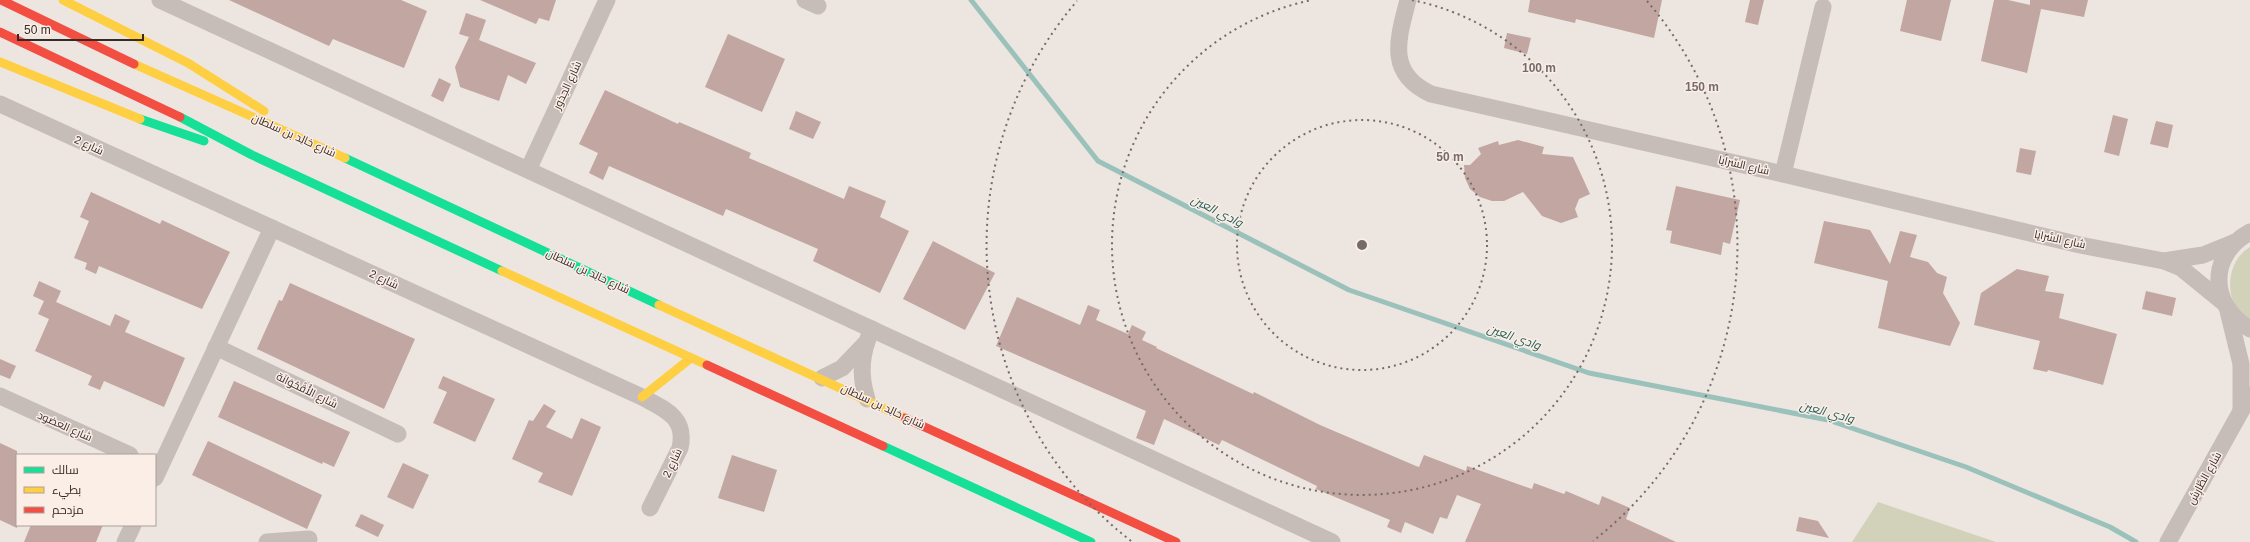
<svg xmlns="http://www.w3.org/2000/svg" width="2250" height="542" font-family="Arial,Cairo,sans-serif">
<rect width="100%" height="100%" fill="#ede5e0"/>
<g fill="#d2d2ba">
<path d="M 2250,247 L 2250,320 C 2246,317 2241,313 2238,310 C 2224,291 2229,259 2250,247 Z"/>
<polygon points="1878,502 1996,542 1852,542"/>
</g>
<g fill="none" stroke-linecap="round" stroke-linejoin="round">
<polyline stroke="#9bc1bb" stroke-width="5" points="971,0 1098,161 1349,290 1589,373 1828,420 1966,467 2110,527 2136,542"/>
</g>
<g fill="#c1a6a1">
<polygon points="229,0 401,0 427,11 404,68 333,39 329,46"/>
<polygon points="480,0 556,0 549,21 539,18 536,24"/>
<polygon points="1530,0 1662,0 1654,38 1576,19 1575,23 1528,12"/>
<polygon points="1750,0 1764,0 1758,25 1745,22"/>
<polygon points="1907,0 1951,0 1941,41 1900,31"/>
<polygon points="1994,0 2008,0 2030,5 2030,0 2088,0 2084,17 2041,9 2027,73 1981,61"/>
<polygon points="466,13 486,20 479,40 536,63 526,84 508,75 499,101 460,87 455,67 469,37 459,34"/>
<polygon points="1507,33 1531,38 1527,54 1504,48"/>
<polygon points="728,34 785,59 762,112 705,87"/>
<polygon points="439,78 451,84 443,102 431,96"/>
<polygon points="605,90 678,124 679,122 751,153 749,158 844,199 849,186 886,201 880,217 909,231 880,293 813,261 818,249 726,209 723,216 609,166 603,180 589,173 598,153 579,144"/>
<polygon points="796,111 821,122 813,139 789,129"/>
<polygon points="2113,115 2128,119 2119,156 2104,152"/>
<polygon points="2156,121 2173,125 2168,148 2150,144"/>
<polygon points="1518,140 1544,147 1542,154 1573,157 1590,194 1579,199 1575,209 1578,217 1561,223 1542,216 1523,192 1504,201 1492,201 1480,197 1470,189 1465,178 1464,165 1470,165 1481,154 1478,148 1498,141 1499,145"/>
<polygon points="2020,148 2036,151 2031,175 2016,172"/>
<polygon points="1676,186 1740,200 1730,244 1723,242 1721,255 1670,243 1672,231 1666,230"/>
<polygon points="91,192 160,224 162,220 230,252 202,309 99,266 96,274 85,269 87,263 74,258 89,221 80,217"/>
<polygon points="1824,221 1870,230 1890,264 1900,231 1917,235 1910,257 1928,262 1937,273 1947,277 1943,293 1960,323 1950,346 1878,328 1888,281 1814,263"/>
<polygon points="933,241 995,273 965,330 903,299"/>
<polygon points="2017,269 2049,276 2045,291 2064,294 2059,318 2117,334 2103,385 2048,370 2047,372 2033,369 2040,341 1974,325 1981,293"/>
<polygon points="39,281 61,291 56,302 110,326 115,314 130,321 125,332 185,358 164,407 104,381 100,390 88,385 92,376 35,351 49,319 38,314 44,301 33,296"/>
<polygon points="290,283 415,339 384,409 257,349 279,300 282,301"/>
<polygon points="2146,291 2176,298 2172,316 2142,309"/>
<polygon points="1017,297 1080,325 1088,305 1100,310 1096,320 1128,334 1132,325 1146,332 1142,340 1157,347 1156,348 1253,394 1254,392 1320,425 1416,466 1419,467 1424,455 1466,471 1467,466 1532,489 1534,483 1564,494 1566,491 1599,505 1602,496 1630,508 1626,519 1676,542 1465,542 1481,504 1457,495 1447,519 1440,517 1433,534 1405,522 1401,533 1387,527 1390,520 1316,489 1317,486 1222,440 1219,445 1164,419 1154,445 1136,438 1146,411 996,346"/>
<polygon points="0,359 16,366 10,379 0,375"/>
<polygon points="443,376 495,399 475,442 433,423 447,392 438,388"/>
<polygon points="234,381 350,432 334,467 323,462 322,464 218,417"/>
<polygon points="544,404 556,411 546,427 572,439 581,418 601,427 572,496 538,482 543,473 512,459 529,420 533,421"/>
<polygon points="208,441 322,495 307,529 192,475"/>
<polygon points="0,443 17,451 17,528 0,520"/>
<polygon points="732,455 777,470 764,512 718,498"/>
<polygon points="403,463 429,475 413,509 387,497"/>
<polygon points="361,514 384,525 378,537 355,526"/>
<polygon points="1799,517 1818,521 1829,538 1796,531"/>
<polygon points="31,525 103,525 96,542 24,542"/>
</g>
<g fill="none" stroke-linecap="round" stroke-linejoin="round">
<g stroke="#c6bdb9" stroke-width="17">
<polyline points="160,0 1332,542"/>
<polyline points="805,0 818,6"/>
<path d="M 1408,0 C 1398,39 1386,73 1431,94 L 1783,174 L 2080,245 L 2164,261 L 2181,268 L 2224,303"/>
<path d="M 0,104 L 642,397 C 664,409 687,417 680,448 L 650,508"/>
<polyline points="528,170 607,0"/>
<polyline points="1783,174 1823,7"/>
<path d="M 2250,232 C 2208,255 2209,305 2250,329"/>
<polyline points="2164,261 2203,255 2235,242"/>
<polyline points="2228,311 2241,364 2241,409"/>
<polyline points="216,347 398,434"/>
<polyline points="822,378 842,368 865,344"/>
<polyline points="0,396 130,455"/>
<path d="M 867,399 C 859,374 861,353 872,329"/>
<polyline points="155,478 272,228"/>
<polyline points="125,542 133,525"/>
<polyline points="267,542 309,539"/>
<polyline points="2168,542 2250,395"/>
</g>
<g stroke="#16e098" stroke-width="9">
<polyline points="180,117 252,155 502,271"/>
<polyline points="140,119 204,141"/>
<polyline points="345,158 659,305"/>
<polyline points="883,446 1091,542"/>
</g>
<g stroke="#ffcf43" stroke-width="9">
<polyline points="63,0 188,63 264,111"/>
<polyline points="0,62 140,119"/>
<polyline points="134,64 345,158"/>
<polyline points="502,271 707,365"/>
<polyline points="659,305 905,418"/>
<polyline points="642,397 691,358"/>
</g>
<g stroke="#f24e42" stroke-width="9">
<polyline points="1,0 134,64"/>
<polyline points="0,32 180,117"/>
<polyline points="707,365 883,446"/>
<polyline points="905,418 1176,542"/>
</g>
</g>
<g fill="none" stroke="#776b68" stroke-width="2" stroke-dasharray="2 4">
<circle cx="1362" cy="245" r="125"/>
<path d="M1412 0A250 250 0 1 1 1312 0"/>
<path d="M1131 541A375 375 0 0 1 1077 1M1647 1A375 375 0 0 1 1593 541"/>
</g>
<g text-anchor="middle" stroke-width="3" stroke-linejoin="round" paint-order="stroke">
<g font-size="11" fill="#372a27" stroke="#faeee7">
<text transform="translate(567 85) rotate(-65)" y="4">شارع الجذور</text>
<text transform="translate(294 135) rotate(24)" y="4">شارع خالِد بن سلطان</text>
<text transform="translate(89 145) rotate(25)" y="4">شارع 2</text>
<text transform="translate(1744 165) rotate(13)" y="4">شارع السَّرايا</text>
<text transform="translate(2060 239) rotate(12)" y="4">شارع السَّرايا</text>
<text transform="translate(588 271) rotate(25)" y="4">شارع خالِد بن سلطان</text>
<text transform="translate(384 279) rotate(25)" y="4">شارع 2</text>
<text transform="translate(307 390) rotate(26)" y="4">شارع الأُقْحُوَانَة</text>
<text transform="translate(883 406) rotate(25)" y="4">شارع خالِد بن سلطان</text>
<text transform="translate(65 426) rotate(24)" y="4">شارع العضود</text>
<text transform="translate(672 463) rotate(-65)" y="4">شارع 2</text>
<text transform="translate(2204 478) rotate(-61)" y="4">شارع الطَّارِش</text>
</g>
<g font-size="12" font-style="italic" fill="#1b5a55" stroke="#faeee7">
<text transform="translate(1217 211) rotate(27)" y="4">وادي العين</text>
<text transform="translate(1514 337) rotate(19)" y="4">وادي العين</text>
<text transform="translate(1827 412) rotate(15)" y="4">وادي العين</text>
</g>
</g>
<circle cx="1362" cy="245" r="6" fill="#776b68" stroke="#faeee7" stroke-width="2"/>
<g font-size="12" text-anchor="middle" font-weight="bold" fill="#776b68" stroke="#faeee7" stroke-width="3" stroke-linejoin="round" paint-order="stroke">
<text x="1539" y="72">100 m</text>
<text x="1702" y="91">150 m</text>
<text x="1450" y="161">50 m</text>
</g>
<rect x="16" y="454" width="140" height="72" fill="#faeee7" stroke="#aca09a"/>
<rect x="24" y="467" width="20" height="6" fill="#16e098" stroke="#aca09a"/>
<text x="52" y="474" font-size="12" fill="#372a27">سالك</text>
<rect x="24" y="487" width="20" height="6" fill="#ffcf43" stroke="#aca09a"/>
<text x="52" y="494" font-size="12" fill="#372a27">بطيء</text>
<rect x="24" y="507" width="20" height="6" fill="#f24e42" stroke="#aca09a"/>
<text x="52" y="514" font-size="12" fill="#372a27">مزدحم</text>
<path d="M18 34v6h125v-6" fill="none" stroke="#372a27" stroke-width="2"/>
<text x="24" y="34" font-size="12" fill="#372a27" stroke="#faeee7" stroke-width="3" paint-order="stroke">50 m</text>
</svg>
